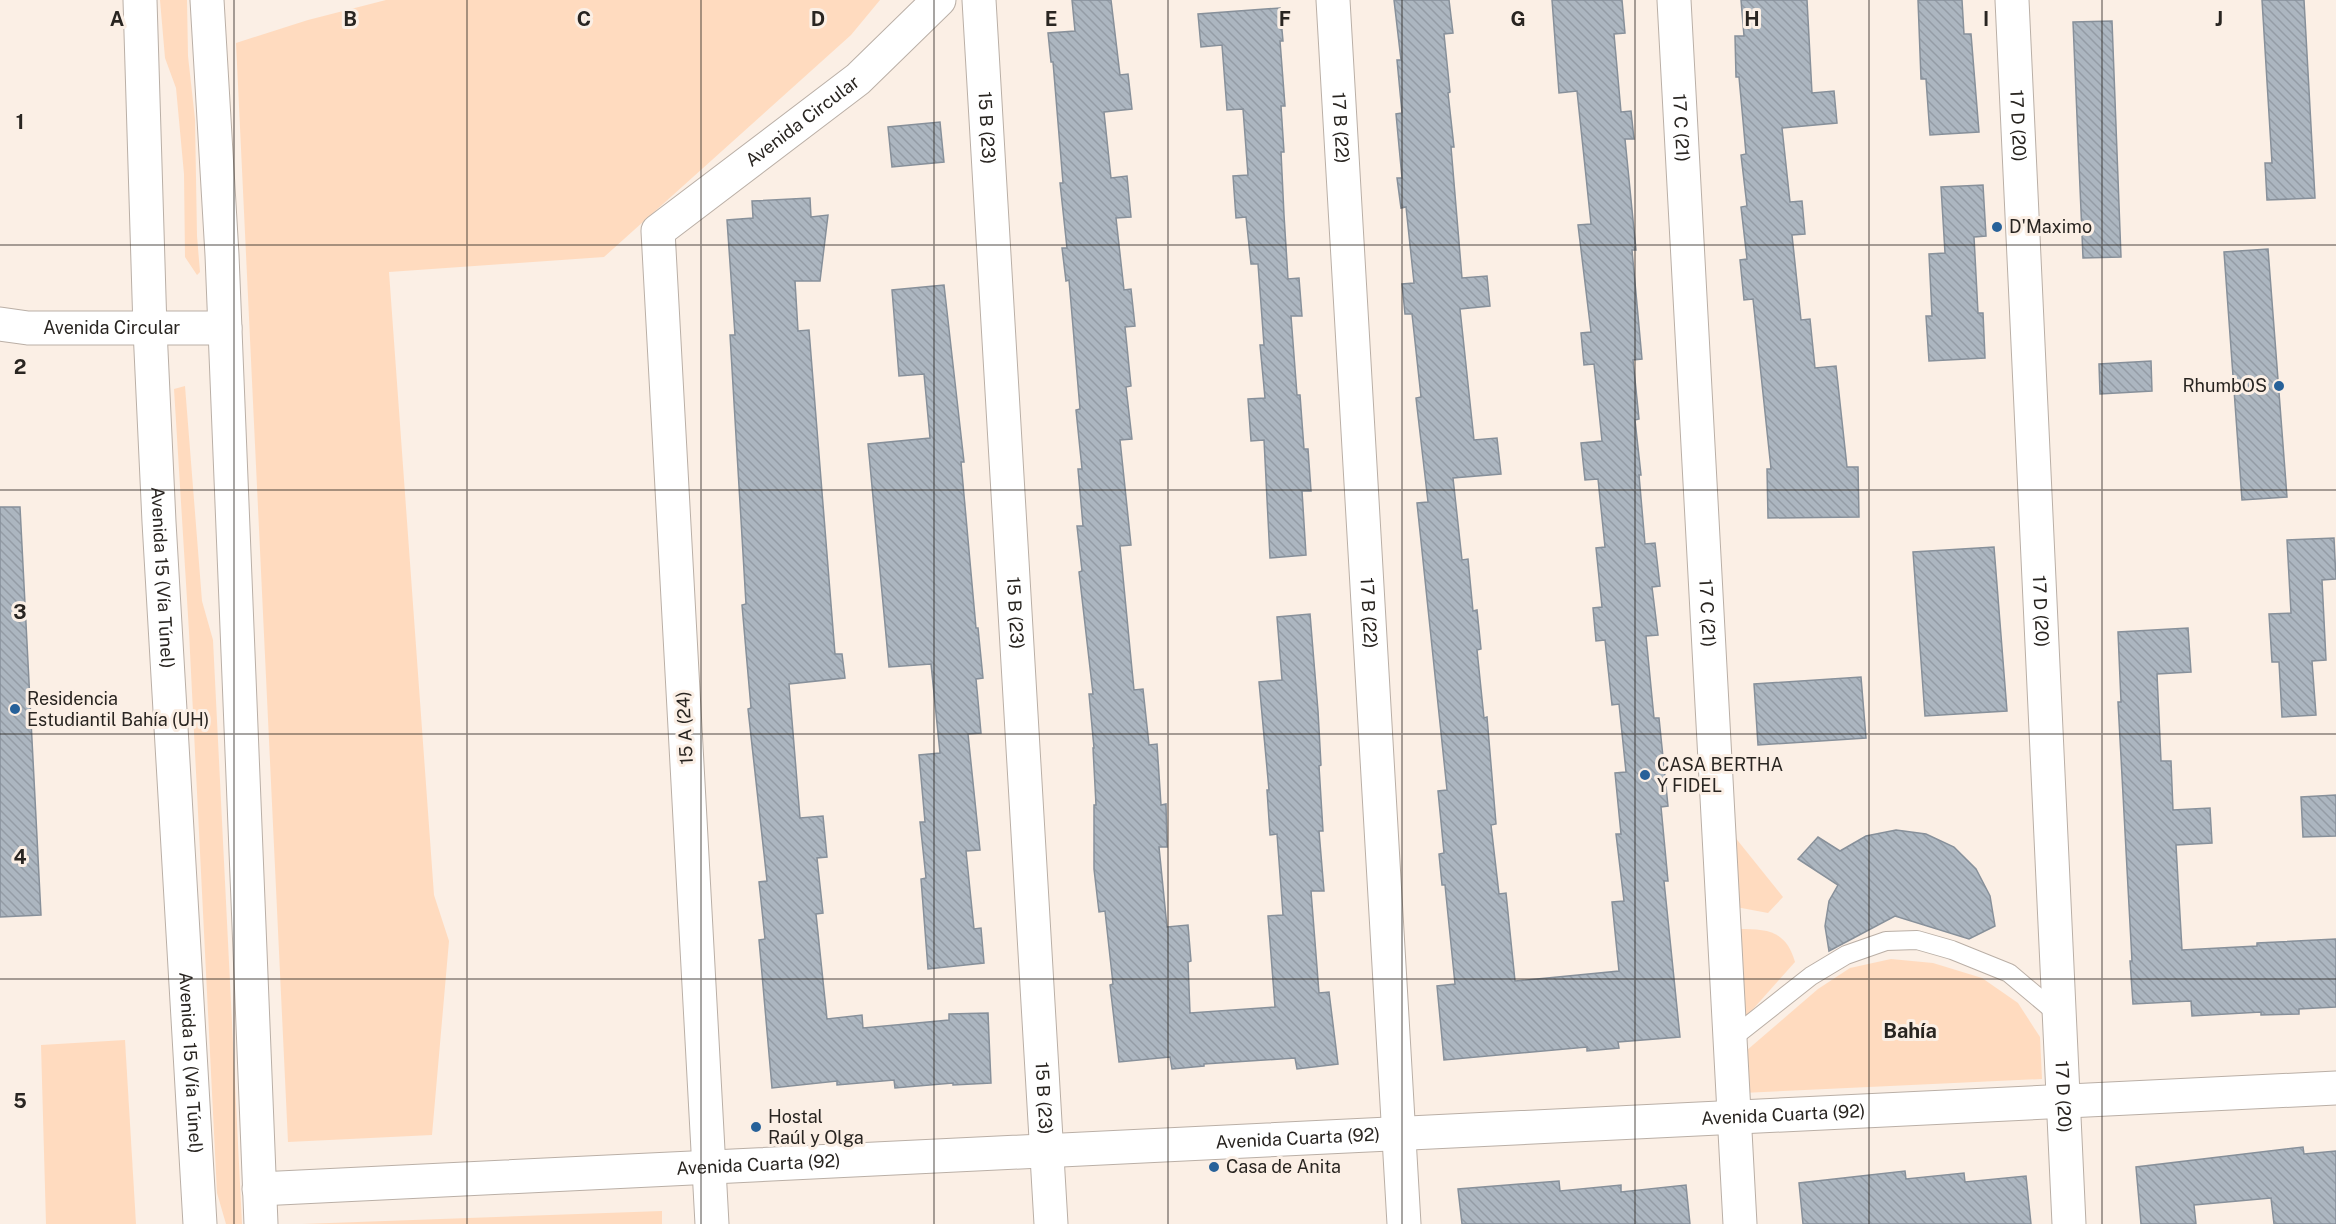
<svg xmlns="http://www.w3.org/2000/svg" width="2336" height="1224" font-family="'Public Sans',sans-serif">
<defs>
<pattern id="building-back-hatch" width="6" height="6" patternUnits="userSpaceOnUse" patternTransform="scale(1.5)"><rect width="6" height="6" fill="#acb6c0"/><path d="M-1 5l2 2M0 0l6 6M5-1l2 2" fill="none" stroke="#949ca5"/></pattern>
</defs>
<rect width="100%" height="100%" fill="#fbefe5"/>
<g fill="#ffdbbf">
<polygon points="160,0 187,0 188,56 195,119 197,236 200,272 197,275 185,257 184,174 176,88 165,58"/>
<polygon points="386,0 880,0 851,35 604,257 389,272 434,895 449,941 432,1135 288,1142 236,43 308,20"/>
<polygon points="185,386 202,601 213,640 242,1224 226,1224 217,1193 189,632 174,389"/>
<polygon points="1730,831 1783,897 1768,913 1736,907"/>
<path d="M 1738,929 C 1767,929 1786,930 1795,962 L 1738,1026 Z"/>
<polygon points="1891,959 1933,963 1982,978 2018,1003 2040,1037 2042,1079 1742,1093 1739,1057 1818,989 1850,968"/>
<polygon points="125,1040 136,1224 46,1224 41,1045"/>
<polygon points="662,1211 662,1224 302,1224"/>
</g>
<g fill="url(#building-back-hatch)" stroke="#87909a" stroke-width="1.5">
<polygon points="1072,0 1111,0 1120,75 1128,74 1132,109 1104,112 1111,178 1127,176 1131,217 1116,218 1124,290 1131,289 1135,326 1125,327 1131,386 1126,387 1132,439 1120,440 1131,545 1120,546 1134,690 1143,689 1149,745 1157,744 1161,805 1166,804 1167,847 1159,847 1167,927 1188,925 1191,961 1188,962 1190,1013 1275,1007 1268,916 1283,915 1277,834 1270,835 1267,790 1269,790 1259,682 1282,680 1277,617 1310,614 1318,711 1321,765 1319,766 1323,831 1319,831 1324,891 1311,891 1319,993 1329,992 1338,1064 1297,1069 1295,1058 1204,1064 1204,1066 1172,1069 1170,1057 1119,1062 1110,985 1113,984 1105,911 1099,912 1094,869 1094,805 1096,805 1093,748 1094,748 1089,694 1093,694 1079,572 1082,571 1077,526 1083,526 1078,469 1082,469 1076,410 1080,409 1069,280 1066,281 1062,248 1067,248 1060,183 1063,183 1053,62 1051,62 1048,33 1075,31"/>
<polygon points="1394,0 1449,0 1453,33 1444,34 1450,92 1448,93 1454,147 1451,147 1462,278 1487,276 1490,306 1460,309 1474,440 1497,438 1501,474 1453,478 1462,560 1468,559 1473,611 1477,610 1481,649 1477,650 1484,718 1487,717 1496,824 1491,825 1499,894 1506,893 1515,981 1619,971 1612,902 1624,901 1616,834 1621,834 1615,773 1626,772 1619,704 1612,705 1605,640 1596,641 1593,608 1602,607 1596,548 1605,547 1598,479 1585,480 1581,443 1602,441 1594,364 1584,365 1581,333 1591,332 1578,225 1591,224 1577,91 1559,93 1552,0 1622,0 1625,33 1614,34 1621,112 1631,111 1634,139 1625,139 1636,250 1632,250 1642,359 1633,360 1639,419 1635,420 1641,475 1639,475 1645,544 1655,543 1660,586 1652,587 1658,635 1646,636 1654,718 1659,718 1668,806 1661,807 1668,881 1664,881 1680,1037 1618,1042 1619,1048 1587,1051 1587,1047 1444,1060 1437,986 1455,984 1445,885 1442,885 1439,854 1444,853 1438,791 1447,790 1417,503 1428,502 1416,398 1421,397 1412,314 1405,314 1402,284 1414,283 1406,207 1401,208 1397,178 1402,178 1396,114 1402,113 1397,60 1401,60"/>
<polygon points="1741,0 1807,0 1812,93 1834,91 1837,123 1782,128 1790,202 1802,201 1805,234 1792,235 1801,320 1810,319 1815,368 1836,366 1847,467 1858,467 1859,517 1768,518 1767,469 1771,469 1753,299 1744,300 1740,260 1747,259 1741,207 1747,206 1741,155 1746,154 1739,77 1736,77 1735,36 1744,36"/>
<polygon points="1918,0 1962,0 1964,34 1971,34 1979,132 1930,135 1926,79 1921,79"/>
<polygon points="2262,0 2304,0 2315,198 2267,200 2265,163 2272,163"/>
<polygon points="1280,8 1283,41 1280,41 1285,106 1281,106 1284,152 1281,152 1284,215 1288,279 1299,278 1302,316 1291,316 1297,395 1300,395 1304,449 1308,449 1311,491 1302,491 1306,555 1270,558 1264,440 1251,441 1248,399 1265,398 1260,345 1264,345 1258,264 1251,264 1246,217 1236,218 1233,176 1248,175 1243,109 1227,110 1222,45 1201,47 1198,14"/>
<polygon points="2112,21 2121,257 2083,258 2073,22"/>
<polygon points="940,122 944,162 892,167 888,127"/>
<polygon points="1983,185 1986,236 1974,237 1978,313 1983,313 1985,358 1929,361 1926,316 1932,316 1929,254 1945,253 1941,187"/>
<polygon points="810,198 811,217 828,215 820,281 795,281 798,331 809,330 835,654 842,654 845,678 789,684 800,818 823,816 827,857 817,858 823,913 816,914 827,1019 862,1015 863,1028 949,1020 949,1014 988,1013 991,1083 953,1085 953,1083 895,1088 894,1080 837,1085 837,1081 772,1088 759,940 765,939 759,882 767,881 748,709 751,708 742,605 746,604 730,335 735,335 727,220 753,218 752,201"/>
<polygon points="2268,249 2287,497 2242,500 2224,252"/>
<polygon points="944,285 964,462 961,462 976,628 978,628 983,678 976,679 981,733 968,734 980,850 966,851 974,929 981,928 984,963 928,969 921,879 926,878 920,822 925,822 919,755 940,753 931,664 889,667 868,444 930,438 924,374 899,376 892,290"/>
<polygon points="2151,361 2152,391 2100,394 2099,364"/>
<polygon points="0,507 20,507 41,915 0,917"/>
<polygon points="2334,538 2336,579 2322,580 2326,660 2312,661 2316,715 2282,717 2279,662 2272,662 2269,614 2291,613 2287,540"/>
<polygon points="1994,547 2007,711 1925,716 1913,552"/>
<polygon points="2188,628 2191,672 2157,674 2161,761 2171,761 2173,810 2210,808 2212,843 2176,845 2182,950 2257,946 2257,943 2336,939 2336,1007 2299,1009 2299,1014 2261,1015 2261,1012 2192,1016 2191,1001 2133,1004 2130,961 2132,961 2118,702 2121,702 2118,632"/>
<polygon points="1861,677 1866,738 1758,745 1754,684"/>
<polygon points="2336,795 2336,836 2303,837 2301,797"/>
<polygon points="1896,830 1926,834 1954,847 1976,869 1990,896 1995,926 1969,939 1895,916 1829,951 1825,926 1829,901 1838,885 1798,859 1818,837 1840,851 1866,836"/>
<polygon points="2303,1147 2304,1154 2336,1151 2336,1224 2274,1224 2271,1198 2194,1205 2196,1224 2141,1224 2136,1167"/>
<polygon points="1905,1171 1906,1179 1964,1173 1965,1182 2026,1176 2031,1224 1803,1224 1799,1183"/>
<polygon points="1559,1181 1560,1191 1621,1185 1621,1192 1686,1185 1690,1224 1462,1224 1458,1189"/>
</g>
<g fill="none" stroke-linecap="round" stroke-linejoin="round">
<defs>
<polyline id="lane" points="1730,1040 1811,976 1846,955 1886,941 1917,940 1952,950 2009,973 2059,1015"/>
<g id="street">
<path id="s1" d="M 979,0 L 1051,1224"/>
<path id="s2" d="M 1333,0 L 1404,1224"/>
<path id="s3" d="M 1674,0 L 1740,1224"/>
<path id="s4" d="M 2012,0 L 2069,1224"/>
<path id="s5" d="M 0,324 L 28,328 L 225,328"/>
<path id="s6" d="M 259,1189 L 2336,1088"/>
<path id="s7" d="M 712,1224 L 658,231 L 858,79 L 939,0"/>
</g>
<g id="secondary">
<path id="s8" d="M 140,0 L 150,329 L 159,522 L 200,1224"/>
<polyline points="207,0 222,255 261,1224"/>
</g>
</defs>
<use href="#lane" stroke="#baafa6" stroke-width="20"/>
<use href="#street" stroke="#baafa6" stroke-width="35"/>
<use href="#secondary" stroke="#baafa6" stroke-width="35"/>
<use href="#lane" stroke="#fff" stroke-width="18"/>
<use href="#street" stroke="#fff" stroke-width="33"/>
<use href="#secondary" stroke="#fff" stroke-width="33"/>
</g>
<path fill="none" stroke="#292521" stroke-width="1.5" stroke-opacity="0.55" d="M 234,0 L 234,1224M 467,0 L 467,1224M 701,0 L 701,1224M 934,0 L 934,1224M 1168,0 L 1168,1224M 1402,0 L 1402,1224M 1635,0 L 1635,1224M 1869,0 L 1869,1224M 2102,0 L 2102,1224M 0,245 L 2336,245M 0,490 L 2336,490M 0,734 L 2336,734M 0,979 L 2336,979"/>
<g fill="#276199" stroke="#fbefe5" stroke-width="2">
<circle cx="1997" cy="227" r="6"/>
<circle cx="2279" cy="386" r="6"/>
<circle cx="15" cy="709" r="6"/>
<circle cx="1645" cy="775" r="6"/>
<circle cx="756" cy="1127" r="6"/>
<circle cx="1214" cy="1167" r="6"/>
</g>
<g text-anchor="middle" stroke-width="6" stroke-linejoin="round" paint-order="stroke">
<g font-size="18" fill="#292521" stroke="#fbefe5">
<text dy="6" stroke="none"><textPath href="#s7" startOffset="1176">Avenida Circular</textPath></text>
<text dy="6" stroke="none"><textPath href="#s1" startOffset="128">15 B (23)</textPath></text>
<text dy="6" stroke="none"><textPath href="#s2" startOffset="128">17 B (22)</textPath></text>
<text dy="6" stroke="none"><textPath href="#s3" startOffset="128">17 C (21)</textPath></text>
<text dy="6" stroke="none"><textPath href="#s4" startOffset="126">17 D (20)</textPath></text>
<text dy="6" stroke="none"><textPath href="#s5" startOffset="112">Avenida Circular</textPath></text>
<text dy="6" stroke="none"><textPath href="#s8" startOffset="578">Avenida 15 (Vía Túnel)</textPath></text>
<text dy="6" stroke="none"><textPath href="#s1" startOffset="614">15 B (23)</textPath></text>
<text dy="6" stroke="none"><textPath href="#s2" startOffset="614">17 B (22)</textPath></text>
<text dy="6" stroke="none"><textPath href="#s3" startOffset="614">17 C (21)</textPath></text>
<text dy="6" stroke="none"><textPath href="#s4" startOffset="612">17 D (20)</textPath></text>
<text transform="translate(685 728) rotate(-93)" y="6">15 A (24)</text>
<text dy="6" stroke="none"><textPath href="#s8" startOffset="1064">Avenida 15 (Vía Túnel)</textPath></text>
<text dy="6" stroke="none"><textPath href="#s1" startOffset="1100">15 B (23)</textPath></text>
<text dy="6" stroke="none"><textPath href="#s4" startOffset="1098">17 D (20)</textPath></text>
<text dy="6" stroke="none"><textPath href="#s6" startOffset="1526">Avenida Cuarta (92)</textPath></text>
<text dy="6" stroke="none"><textPath href="#s6" startOffset="1040">Avenida Cuarta (92)</textPath></text>
<text dy="6" stroke="none"><textPath href="#s6" startOffset="500">Avenida Cuarta (92)</textPath></text>
</g>
<g font-size="18" fill="#292521" stroke="#fbefe5" text-anchor="start">
<text x="2009" y="233">D'Maximo</text>
<text x="2267" y="392" text-anchor="end">RhumbOS</text>
<text x="27" y="705">Residencia<tspan x="27" dy="21">Estudiantil Bahía (UH)</tspan></text>
<text x="1657" y="771">CASA BERTHA<tspan x="1657" dy="21">Y FIDEL</tspan></text>
<text x="768" y="1123">Hostal<tspan x="768" dy="21">Raúl y Olga</tspan></text>
<text x="1226" y="1173">Casa de Anita</text>
</g>
<g font-size="20" font-weight="bold" fill="#292521" stroke="#fbefe5">
<text x="1910" y="1038">Bahía</text>
</g>
</g>
<g font-size="20" text-anchor="middle" font-weight="bold" fill="#292521" stroke="#fbefe5" stroke-width="6" stroke-linejoin="round" paint-order="stroke">
<text x="117" y="26">A</text>
<text x="350" y="26">B</text>
<text x="584" y="26">C</text>
<text x="818" y="26">D</text>
<text x="1051" y="26">E</text>
<text x="1285" y="26">F</text>
<text x="1518" y="26">G</text>
<text x="1752" y="26">H</text>
<text x="1986" y="26">I</text>
<text x="2219" y="26">J</text>
<text x="20" y="129">1</text>
<text x="20" y="374">2</text>
<text x="20" y="619">3</text>
<text x="20" y="864">4</text>
<text x="20" y="1108">5</text>
</g>
</svg>
